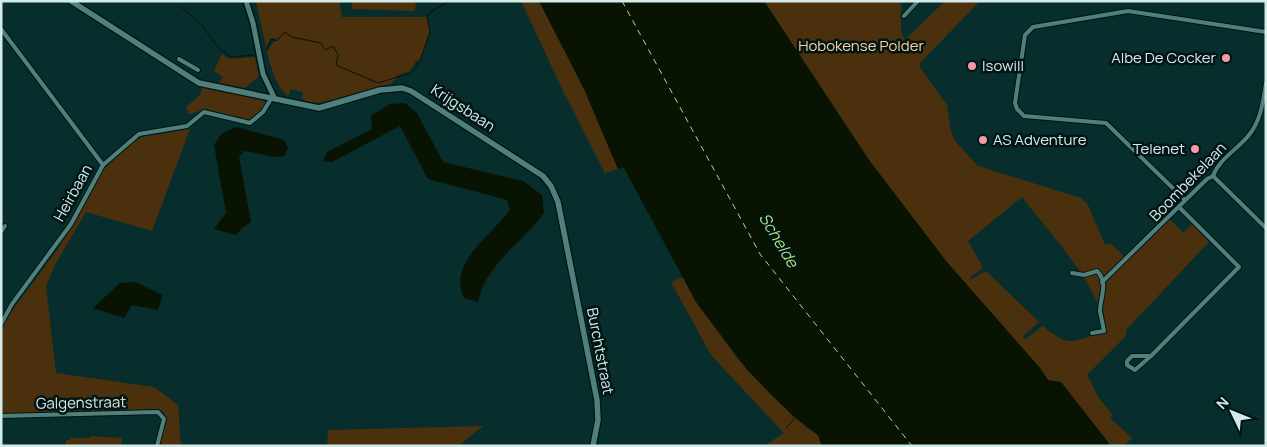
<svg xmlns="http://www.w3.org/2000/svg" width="1267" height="447" font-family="Manrope,sans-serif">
<rect width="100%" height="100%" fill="#072e2d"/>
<g fill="#4b300d" fill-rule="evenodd">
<path d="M 256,1 L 339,1 L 342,17 L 427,17 L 430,32 L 420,60 L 416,61 L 410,71 L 396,76 L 398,77 L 390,84 L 319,103 L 307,102 L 302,99 L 303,92 L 291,89 L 288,96 C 277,89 269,63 267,50 L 277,38 L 271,38 L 266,47 Z"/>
<polygon points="352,1 416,1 415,11 352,9"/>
<polygon points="521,1 539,1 584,89 618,169 605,173 565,95"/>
<path d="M 764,1 L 901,1 L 901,31 L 905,40 L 945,1 L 980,1 L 921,62 L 919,66 L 947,105 L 950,128 L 955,141 L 978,166 L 1081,198 L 1088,205 L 1105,245 L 1110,243 L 1124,256 L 1166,215 L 1183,233 L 1192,224 L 1209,242 L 1126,330 L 1126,336 L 1087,375 L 1099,398 L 1113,415 L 1110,418 L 1132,438 L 1124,446 L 1111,446 L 1061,382 L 1048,380 L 1040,368 L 946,261 L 869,160 ZM 1022,197 C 1053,238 1098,282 1107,333 C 1074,337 1073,352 1043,326 L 1024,340 L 1023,336 L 1039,322 L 986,271 L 970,280 L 970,277 L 983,268 L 968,241 Z"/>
<polygon points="222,54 229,59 255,57 259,76 245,88 219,83 223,77 214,71"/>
<polygon points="202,87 262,100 267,103 257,116 249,120 213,111 203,110 189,114 186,107 200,95"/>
<polygon points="190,129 152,231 86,212 55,265 46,286 56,373 154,387 178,405 181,446 159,446 166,418 165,414 160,410 1,414 1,330 11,312 58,249 104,169 131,143 142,137"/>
<polygon points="683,277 696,302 738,359 772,396 807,428 818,435 822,446 764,446 784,433 711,355 671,282"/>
<polygon points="483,426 458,446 327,446 328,430"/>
<polygon points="90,436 122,438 121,446 66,446 66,440 70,440 71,438 90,438"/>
</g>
<g fill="#091301">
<polygon points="539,1 764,1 869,160 946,261 1040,368 1048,380 1061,382 1111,446 822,446 818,435 793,416 748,371 696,302 624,168 618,169 584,89"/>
<path d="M 405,103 L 417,113 L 443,162 L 523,181 L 542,195 L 544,213 C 523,242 485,265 478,302 L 464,298 C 447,263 492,235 510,210 L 507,200 L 428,179 L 400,126 L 332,162 L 323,161 L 327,152 L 372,129 L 371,116 L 390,104 Z"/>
<polygon points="237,127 284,140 288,148 285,156 275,157 244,151 239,157 251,222 242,228 236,235 214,229 226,213 214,145 222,133"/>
<polygon points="135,282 163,295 158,310 132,305 124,318 93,308 120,283"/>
</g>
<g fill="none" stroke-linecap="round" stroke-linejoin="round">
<g stroke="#091301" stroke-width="1">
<polyline points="180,6 202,25 217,46 230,57 254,55"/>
<polyline points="267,50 271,39 276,41 285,32 292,37 321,43 325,50 333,46 338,55 336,65 378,83 411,73 420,61 430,32 427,17 430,12 450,1"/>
<polyline points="786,428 795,418"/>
</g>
<polyline stroke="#aede7e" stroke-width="1" stroke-dasharray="6 5" stroke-linecap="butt" points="622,1 760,254 912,446"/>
<defs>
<g id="minor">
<polyline points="904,16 918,1"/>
<polyline points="1,29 103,165"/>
<polyline points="179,59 198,70"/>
<polyline points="1213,176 1266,228"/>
<polyline points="1185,200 1106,123 1024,116 1017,109 1015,103 1025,35 1033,27 1128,11 1266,32"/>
<polyline points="1,232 5,226"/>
<path d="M 1072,273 L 1084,275 L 1097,271 C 1109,283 1100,297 1100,311 C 1101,317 1103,325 1104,331 L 1092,333"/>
<path d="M 1102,282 L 1207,179 L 1213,176 C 1219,159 1238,149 1249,135 C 1261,120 1263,102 1266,83"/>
<polyline points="1,324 12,304 71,224 103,165 139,134 187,126 204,112 250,123 263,112 271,99"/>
<polyline points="1151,356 1135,370 1127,365 1127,361 1132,356 1151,356 1239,267 1179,207"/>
<polyline points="1,416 158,412 164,419 157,446"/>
</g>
<polyline id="tertiary" points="246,1 253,23 263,74 275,99"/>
<polyline id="secondary" points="71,1 199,83 319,108 380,90 402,88 411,91 543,176 551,186 558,202 597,400 598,420 593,446"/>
</defs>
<use href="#minor" stroke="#001514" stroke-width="6"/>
<use href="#tertiary" stroke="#001514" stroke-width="8"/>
<use href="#secondary" stroke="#001514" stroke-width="8"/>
<use href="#minor" stroke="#50807d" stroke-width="4"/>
<use href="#tertiary" stroke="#50807d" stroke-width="5"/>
<use href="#secondary" stroke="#50807d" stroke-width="5.5"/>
</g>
<g fill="#f39aa7" stroke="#021413" stroke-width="2">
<circle cx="1226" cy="58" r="5"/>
<circle cx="972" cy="66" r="5"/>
<circle cx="983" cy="140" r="5"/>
<circle cx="1195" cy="149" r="5"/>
</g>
<g text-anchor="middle" stroke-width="5" stroke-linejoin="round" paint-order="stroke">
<g font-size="15" fill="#fdd2a0" stroke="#021413">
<text x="861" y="51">Hobokense Polder</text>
</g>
<g font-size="15" fill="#d3ecea" stroke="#021413" text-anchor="end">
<text x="1216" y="63">Albe De Cocker</text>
<text x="982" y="71" text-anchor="start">Isowill</text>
<text x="993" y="145" text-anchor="start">AS Adventure</text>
<text x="1185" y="154">Telenet</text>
</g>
<g font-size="15" fill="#d3ecea" stroke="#021413">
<text transform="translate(463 108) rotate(33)" y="5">Krijgsbaan</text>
<text transform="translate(1188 182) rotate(-46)" y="5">Boombekelaan</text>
<text transform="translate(73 193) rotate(-61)" y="5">Heirbaan</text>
<text transform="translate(600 351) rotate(79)" y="5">Burchtstraat</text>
<text transform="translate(81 403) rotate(-1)" y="5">Galgenstraat</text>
</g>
<g font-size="16" font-style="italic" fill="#aede7e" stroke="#021413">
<text transform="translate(779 240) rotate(59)" y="6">Schelde</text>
</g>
</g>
<rect width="1267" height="447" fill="none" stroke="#d3ecea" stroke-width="5"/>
<g transform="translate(1232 412) rotate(313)" stroke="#021413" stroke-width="4" paint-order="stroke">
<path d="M0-4L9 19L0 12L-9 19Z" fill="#d3ecea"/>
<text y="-8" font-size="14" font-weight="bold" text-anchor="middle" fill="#d3ecea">N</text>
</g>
</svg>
